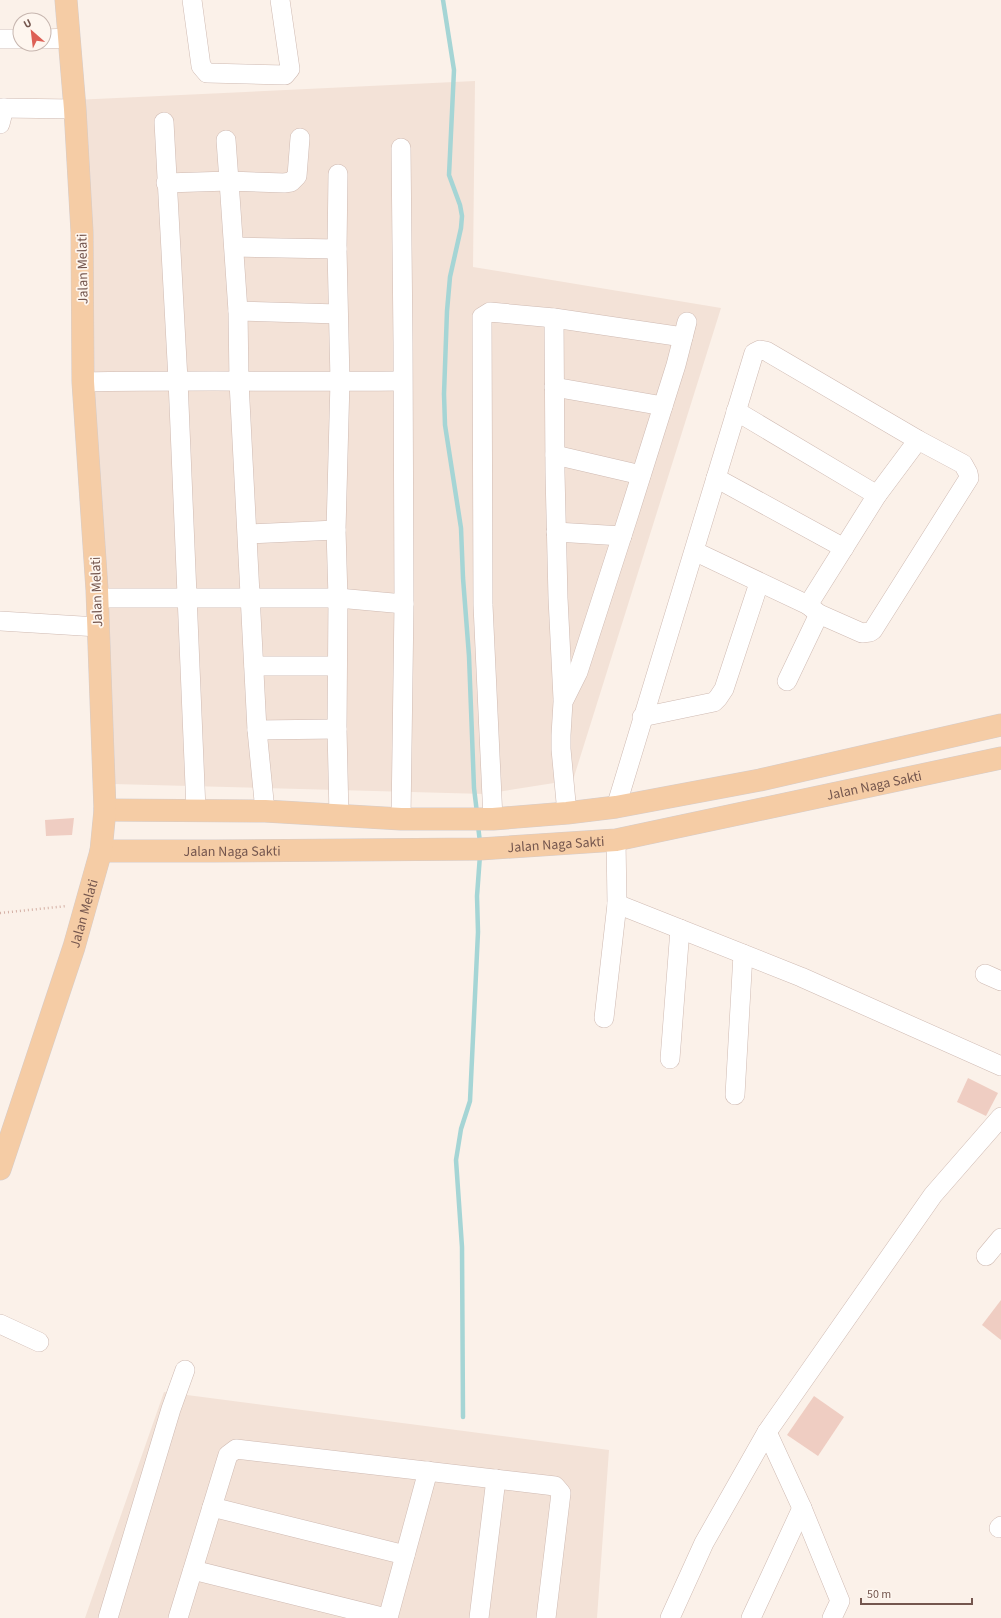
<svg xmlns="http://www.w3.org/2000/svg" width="1001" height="1618" font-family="'Source Sans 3',sans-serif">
<rect width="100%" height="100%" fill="#fbf1e9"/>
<g fill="#f3e2d7">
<polygon points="475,81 473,267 721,308 573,780 485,794 113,784 74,100"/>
<polygon points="164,1392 609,1450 597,1618 85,1618"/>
</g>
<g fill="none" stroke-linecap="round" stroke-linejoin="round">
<g stroke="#a5d5d5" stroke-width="4.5">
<polyline points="443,0 454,70 449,175 460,205 462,216 461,228 450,277 447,311 444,394 445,425 461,528 463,578 469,656 474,788 477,813"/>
<polyline points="478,825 480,843"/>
<polyline points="463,1417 462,1247 456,1160 461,1129 470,1101 478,932 477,896 480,855"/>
</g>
</g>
<g fill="#efcdc2">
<polygon points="74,818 72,835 46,836 45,820"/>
<polygon points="968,1078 998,1093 986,1116 957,1102"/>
<polygon points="1001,1300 1001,1340 982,1325"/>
<polygon points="814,1396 844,1417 818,1456 787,1435"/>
</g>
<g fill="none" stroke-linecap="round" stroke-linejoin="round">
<defs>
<g id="minor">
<polyline points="192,0 201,66 207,73 285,75 290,69 280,0"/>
<polyline points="0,39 20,39"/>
<polyline points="44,39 70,38"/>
<polyline points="0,108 75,109"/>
<polyline points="164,122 178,380 196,810"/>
<polyline points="0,124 4,108"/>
<polyline points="401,148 403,342 404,604"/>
<polyline points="338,174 337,249 340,381 336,530 338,598 337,729 339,816"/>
<polyline points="166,183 229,181 226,140"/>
<polyline points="234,247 337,249"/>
<polyline points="238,311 338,314"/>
<polyline points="554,318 555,473 558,598 563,699"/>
<path d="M 83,382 C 190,380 296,382 402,381"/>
<polyline points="554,387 663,406"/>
<polyline points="736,411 877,495"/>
<polyline points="555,455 641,475"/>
<polyline points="716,478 844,548"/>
<polyline points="556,532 622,536"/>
<polyline points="248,534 336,530"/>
<polyline points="98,598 338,598 404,604 401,819"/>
<polyline points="808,605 877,495 918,440"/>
<polyline points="0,621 98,627"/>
<polyline points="254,666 337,666"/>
<polyline points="787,681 819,614"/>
<polyline points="642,717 714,702 718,698 724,689 759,583"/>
<polyline points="257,730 337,729"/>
<polyline points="616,807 754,353 760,350 766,351 918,440 963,464 968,473 969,478 873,630 870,632 862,633 819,614 808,605 694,551"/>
<polyline points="265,811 257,730 239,382 238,311 229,181 284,183 291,182 297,176 300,138"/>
<polyline points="567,813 561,749 561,735 563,702 578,672 629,514 676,365 687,322"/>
<polyline points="493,819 483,605 482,317 490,312 554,318 683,337"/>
<polyline points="617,904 801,977 1001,1066"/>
<polyline points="985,974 1001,981"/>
<polyline points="604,1018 617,904 616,840"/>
<polyline points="670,1059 680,929"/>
<polyline points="735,1095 743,954"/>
<polyline points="986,1256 1001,1238"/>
<polyline points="0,1324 39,1342"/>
<polyline points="767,1432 933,1195 1001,1117"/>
<polyline points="212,1507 405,1555"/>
<polyline points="999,1528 1001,1526"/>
<polyline points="193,1570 386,1618"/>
<polyline points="108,1618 171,1409 185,1370"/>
<polyline points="178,1618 228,1455 236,1449 555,1486 561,1493 546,1618"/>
<polyline points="388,1618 428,1471"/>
<polyline points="479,1618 496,1479"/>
<polyline points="670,1618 704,1543 767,1432 802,1508 840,1601 832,1618"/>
<polyline points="751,1618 802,1508"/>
</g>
<g id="major">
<polyline points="105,810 265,811 401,819 493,819 567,813 616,807 760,780 1001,725"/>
<path id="s1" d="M 101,851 L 215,851 L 480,849 L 616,840 L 1001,758"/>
<path id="s2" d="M 0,1169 L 74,947 L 101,851 L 105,810 L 97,590 L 83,382 L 82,232 L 75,109 L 66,0"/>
</g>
</defs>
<use href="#minor" stroke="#cfbab2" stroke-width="20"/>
<use href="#major" stroke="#d5ccca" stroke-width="23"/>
<polyline stroke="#d4b0a5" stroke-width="2.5" stroke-dasharray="1 3" stroke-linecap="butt" points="0,913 67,906"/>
<use href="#minor" stroke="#fff" stroke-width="19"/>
<use href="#major" stroke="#f5cca5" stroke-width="22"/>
</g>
<g text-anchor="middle" stroke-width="3.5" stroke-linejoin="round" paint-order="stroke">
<g font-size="14" fill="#74564e" stroke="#fef6ef">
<text transform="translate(82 269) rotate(-91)" y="5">Jalan Melati</text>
<text transform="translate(96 592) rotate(-92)" y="5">Jalan Melati</text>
<text dy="5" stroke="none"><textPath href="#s1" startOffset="779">Jalan Naga Sakti</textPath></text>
<text dy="5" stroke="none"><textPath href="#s1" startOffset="455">Jalan Naga Sakti</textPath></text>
<text dy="5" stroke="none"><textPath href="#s1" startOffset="131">Jalan Naga Sakti</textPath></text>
<text dy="5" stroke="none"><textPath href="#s2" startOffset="269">Jalan Melati</textPath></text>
</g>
</g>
<g transform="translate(32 32) rotate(332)"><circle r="19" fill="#fef6ef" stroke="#c7b6af"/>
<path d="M0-3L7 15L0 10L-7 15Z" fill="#dd6056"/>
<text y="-6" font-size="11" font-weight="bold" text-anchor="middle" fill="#74564e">U</text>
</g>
<path d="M861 1598v6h111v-6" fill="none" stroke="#74564e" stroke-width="2"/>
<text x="867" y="1598" font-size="12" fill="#74564e" stroke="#fef6ef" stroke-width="3" paint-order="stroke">50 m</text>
</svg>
